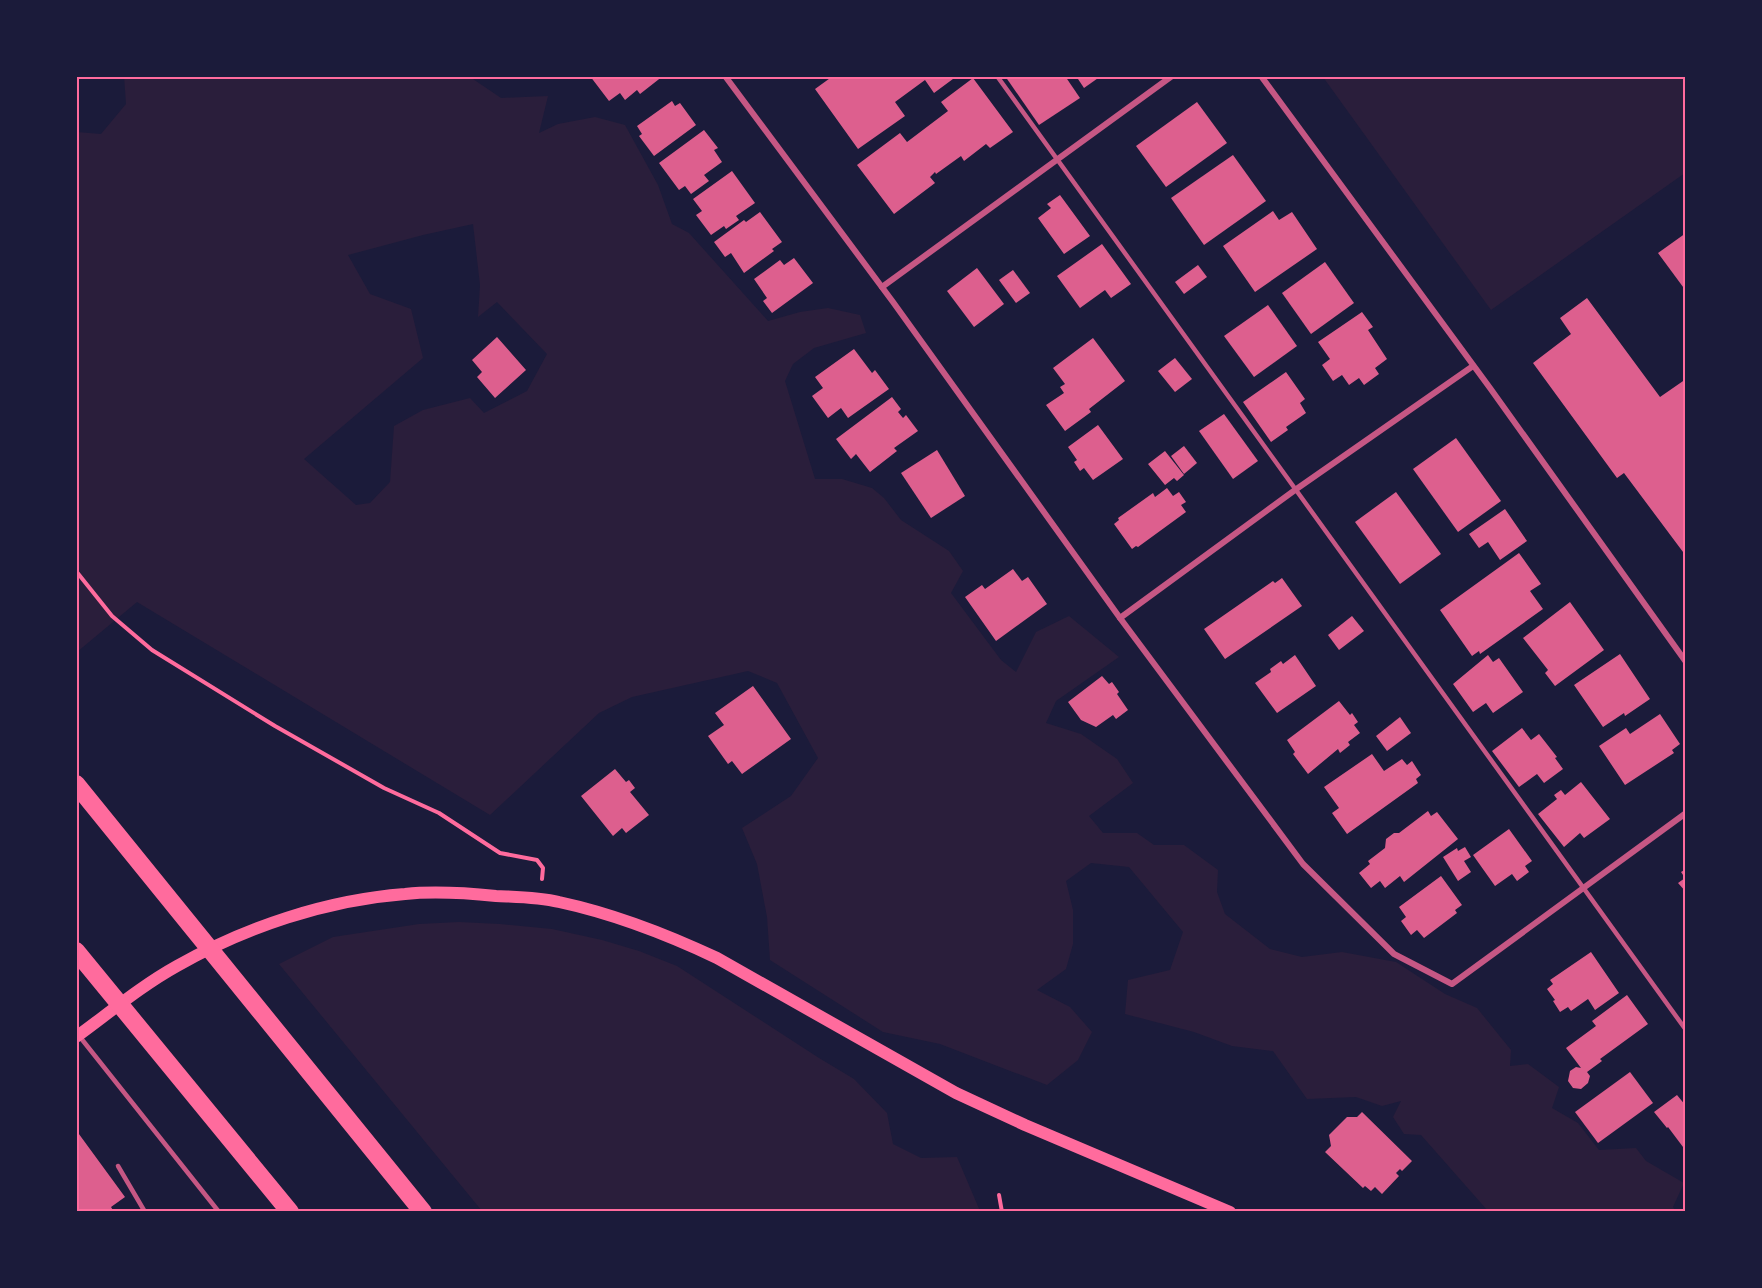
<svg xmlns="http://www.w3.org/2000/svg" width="1762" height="1288" font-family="'Fira Sans Condensed',sans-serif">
<rect width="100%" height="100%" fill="#1b1b3a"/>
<g fill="#2a1e3b" fill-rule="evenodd">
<path d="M 124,76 L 470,77 L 501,98 L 548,96 L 539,133 L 558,124 L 595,117 L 625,125 L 658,185 L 672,224 L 689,233 L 768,321 L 800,312 L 828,308 L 860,315 L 866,333 L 814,348 L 793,364 L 785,381 L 815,479 L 842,479 L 872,488 L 884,498 L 901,520 L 949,551 L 963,571 L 951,593 L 1001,660 L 1016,672 L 1036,632 L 1069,616 L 1119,657 L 1056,701 L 1046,723 L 1081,734 L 1117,759 L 1133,783 L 1089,816 L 1103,833 L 1137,833 L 1154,845 L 1184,845 L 1218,870 L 1217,892 L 1225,914 L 1270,949 L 1302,957 L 1342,952 L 1396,962 L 1445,994 L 1477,1008 L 1511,1050 L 1510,1066 L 1528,1064 L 1559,1087 L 1552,1108 L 1578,1123 L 1599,1150 L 1636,1148 L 1646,1161 L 1684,1183 L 1673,1207 L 1676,1211 L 1488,1211 L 1421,1135 L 1404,1134 L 1393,1117 L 1401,1101 L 1382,1106 L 1356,1097 L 1307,1099 L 1273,1051 L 1232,1046 L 1194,1032 L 1125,1014 L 1128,980 L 1170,970 L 1183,932 L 1129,867 L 1091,863 L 1066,881 L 1073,910 L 1073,944 L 1066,969 L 1037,990 L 1070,1007 L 1092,1032 L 1078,1060 L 1047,1085 L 940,1044 L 883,1032 L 770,960 L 767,917 L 757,864 L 742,828 L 791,796 L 818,758 L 777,683 L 748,671 L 632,697 L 599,713 L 490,815 L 137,602 L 77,652 L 76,129 L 77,132 L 101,134 L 126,104 ZM 473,224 L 480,285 L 478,317 L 497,302 L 547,354 L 527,391 L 484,413 L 470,398 L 423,410 L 394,426 L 390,482 L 370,503 L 356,505 L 304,459 L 423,358 L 411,309 L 370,294 L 348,255 L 423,235 Z"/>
<polygon points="1323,77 1685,77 1685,173 1491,310"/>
<polygon points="459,922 500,924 552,929 602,940 639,951 677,966 819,1058 854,1079 887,1113 893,1144 921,1158 957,1157 980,1211 482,1211 279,964 333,937 419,924"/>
</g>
<g fill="#dd5f8e">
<polygon points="590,76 663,76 640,94 637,90 625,100 620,93 609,101"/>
<polygon points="833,76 957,76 934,93 925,80 895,102 905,116 858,149 815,89"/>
<polygon points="1005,76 1065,76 1080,98 1039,125"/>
<polygon points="1076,76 1101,76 1084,88"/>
<polygon points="973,78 1013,132 990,148 986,144 964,161 961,156 936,174 935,172 930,177 935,183 894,214 857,165 900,133 907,142 948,111 941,102"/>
<polygon points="672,101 675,106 680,103 696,125 654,156 639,136 642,134 637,126"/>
<polygon points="1197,102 1227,143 1166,187 1136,146"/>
<polygon points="704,130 718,148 714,150 722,162 704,175 709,181 691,194 685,186 679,190 659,163"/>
<polygon points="1233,155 1266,201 1204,245 1171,198"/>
<polygon points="732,171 755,203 736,216 739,220 726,229 724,226 711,235 696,215 702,211 693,199"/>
<polygon points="1060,195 1090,236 1064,254 1038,218 1051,208 1047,204"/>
<polygon points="1273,211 1279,220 1292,212 1317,249 1255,292 1223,246"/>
<polygon points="760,212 782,242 772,249 774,251 744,273 731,253 725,257 714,242 744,220 746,222"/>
<polygon points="1686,233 1686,291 1658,253"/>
<polygon points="1102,244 1131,284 1111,298 1105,290 1080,308 1057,276"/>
<polygon points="794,258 813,283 772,313 763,301 767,298 754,279 780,260 784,265"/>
<polygon points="1325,262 1354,303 1311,334 1282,293"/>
<polygon points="1198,265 1207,277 1184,294 1175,282"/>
<polygon points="977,268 1004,304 974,327 947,291"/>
<polygon points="1013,270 1030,293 1016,303 999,280"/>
<polygon points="1587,298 1660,397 1686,379 1686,556 1624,473 1617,478 1533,363 1571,334 1560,318"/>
<polygon points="1268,305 1297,346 1254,377 1224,336"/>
<polygon points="1362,312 1373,327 1368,330 1387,359 1375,368 1379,374 1364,385 1359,378 1349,385 1342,375 1333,381 1322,365 1330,359 1318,342"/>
<polygon points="497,337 526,370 495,398 477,377 482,372 472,360"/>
<polygon points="1093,338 1125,381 1089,409 1091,412 1065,431 1046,405 1064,393 1060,387 1065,384 1053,368"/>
<polygon points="854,349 872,373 875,370 889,389 848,418 841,408 828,418 812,396 823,388 815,377"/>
<polygon points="1175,358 1192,379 1175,392 1158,371"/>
<polygon points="1286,372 1305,399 1300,403 1306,413 1286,427 1288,430 1271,442 1243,402"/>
<polygon points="892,397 901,409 898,412 903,418 906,415 918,431 894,448 897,451 870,472 856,454 851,459 836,439"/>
<polygon points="1224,414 1258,461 1233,479 1199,431"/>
<polygon points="1098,425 1123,459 1093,480 1084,468 1080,471 1074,462 1077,460 1068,447"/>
<polygon points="1456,438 1501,501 1458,532 1413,469"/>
<polygon points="1184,446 1197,463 1184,474 1171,456"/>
<polygon points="937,450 965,496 931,518 901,473"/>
<polygon points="1165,451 1184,475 1177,481 1174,478 1165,485 1148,464"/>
<polygon points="1167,488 1173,496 1179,492 1186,502 1181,505 1186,512 1138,547 1136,546 1132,549 1114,524 1119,520 1118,518 1153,493 1155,497"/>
<polygon points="1396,492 1441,554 1400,584 1355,522"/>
<polygon points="1505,509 1527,541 1500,560 1488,542 1479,548 1469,534"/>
<polygon points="1519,553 1541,584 1530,591 1543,609 1480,654 1479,651 1472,656 1440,610"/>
<polygon points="1013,569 1022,581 1028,577 1047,604 996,641 965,597 982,585 985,589"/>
<polygon points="1282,578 1302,606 1225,659 1204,629 1273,581 1275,583"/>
<polygon points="1570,602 1604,650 1555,686 1545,673 1548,670 1523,638"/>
<polygon points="1352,616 1364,631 1339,650 1328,635"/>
<polygon points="1620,654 1650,699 1625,716 1624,713 1603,727 1574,685"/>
<polygon points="1295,655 1316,686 1277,713 1255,683 1271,672 1270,669 1281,661 1283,664"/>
<polygon points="1488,655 1493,662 1499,658 1523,692 1493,713 1486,703 1473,712 1453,684"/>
<polygon points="1102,676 1109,684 1112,682 1119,692 1117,694 1128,710 1116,719 1113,715 1096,727 1081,720 1068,702"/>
<polygon points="753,686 791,739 742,774 732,761 728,764 708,736 724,725 715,713"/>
<polygon points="1339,701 1350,715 1352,713 1358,722 1354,725 1360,733 1348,742 1350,745 1340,753 1338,749 1308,774 1293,754 1295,752 1287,740"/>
<polygon points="1660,714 1680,744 1672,750 1674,753 1625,785 1599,746 1626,728 1630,734"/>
<polygon points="1400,717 1411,733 1387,751 1376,736"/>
<polygon points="1522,728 1531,740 1539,734 1557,757 1555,758 1563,769 1544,783 1537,774 1519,787 1492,751"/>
<polygon points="1372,754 1384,771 1402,759 1407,765 1412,761 1421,775 1416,779 1418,783 1347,834 1332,813 1339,808 1324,787"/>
<polygon points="615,769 626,782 629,780 635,788 630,792 649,815 626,833 622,828 613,836 581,796"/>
<polygon points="1581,782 1610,819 1584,838 1580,833 1564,847 1538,814 1557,799 1554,795 1561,790 1565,795"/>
<polygon points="1428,811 1431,816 1437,812 1458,839 1404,882 1400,876 1385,888 1380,881 1371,888 1359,873 1370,864 1368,861 1385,848 1386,839 1394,833 1399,833"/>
<polygon points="1509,829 1532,861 1525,866 1529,872 1517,881 1512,874 1495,886 1473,855"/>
<polygon points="1465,847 1471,857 1464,861 1471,872 1458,881 1443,857 1457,848 1458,851"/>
<polygon points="1686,869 1686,892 1678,883 1685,878 1681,872"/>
<polygon points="1441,876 1462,905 1455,910 1457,913 1424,938 1417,930 1411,935 1401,921 1406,917 1399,907"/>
<polygon points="1591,952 1619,993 1595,1010 1588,999 1571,1011 1568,1007 1560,1012 1553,1001 1555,1000 1547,989 1553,984 1550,980"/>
<polygon points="1627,995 1648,1024 1600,1059 1602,1061 1587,1072 1590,1076 1588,1083 1581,1089 1573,1088 1568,1081 1570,1071 1576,1067 1581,1068 1566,1048 1596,1026 1592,1021"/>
<polygon points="1630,1072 1653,1103 1598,1143 1575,1112"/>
<polygon points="1677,1095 1686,1106 1686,1151 1668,1127 1667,1128 1654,1112"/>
<polygon points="1362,1112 1412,1161 1402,1171 1400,1169 1396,1173 1399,1176 1382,1194 1375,1187 1371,1191 1365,1186 1363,1188 1325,1152 1331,1146 1329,1135 1347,1117 1357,1117"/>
<polygon points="76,1130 125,1197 111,1207 114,1212 76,1212"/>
</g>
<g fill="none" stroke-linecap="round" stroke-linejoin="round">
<g stroke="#ff6b9d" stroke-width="4">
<polyline points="76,571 112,616 152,650 275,726 384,788 439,813 500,853 537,860 543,868 542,879"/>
<polyline points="999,1195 1002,1212"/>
</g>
<g stroke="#c65784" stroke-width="4.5">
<polyline points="997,76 1686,1030"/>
<polyline points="80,1037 219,1212"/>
<polyline points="118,1166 145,1212"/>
</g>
<g stroke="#c65784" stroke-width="6">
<polyline points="725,76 893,302 1120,618 1303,864 1394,954 1452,984 1686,813"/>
<polyline points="1261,76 1490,388 1686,662"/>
<polyline points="882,287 1172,76"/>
<polyline points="1120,618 1295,490 1473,366"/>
</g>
<path stroke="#ff6b9d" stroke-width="12" d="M 76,1037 C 109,1013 141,986 177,966 C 246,927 326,900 405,894 C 435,891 466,893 496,896 C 517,897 539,897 559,902 C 615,914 666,934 717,958 L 956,1093 L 1025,1125 L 1230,1212"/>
<g stroke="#ff6b9d" stroke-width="18">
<polyline points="76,784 423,1212"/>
<polyline points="76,951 290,1212"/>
</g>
</g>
<rect width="1762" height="1288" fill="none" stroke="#1b1b3a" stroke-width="156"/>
<rect x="78" y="78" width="1606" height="1132" fill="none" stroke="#ff6b9d" stroke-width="2"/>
</svg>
